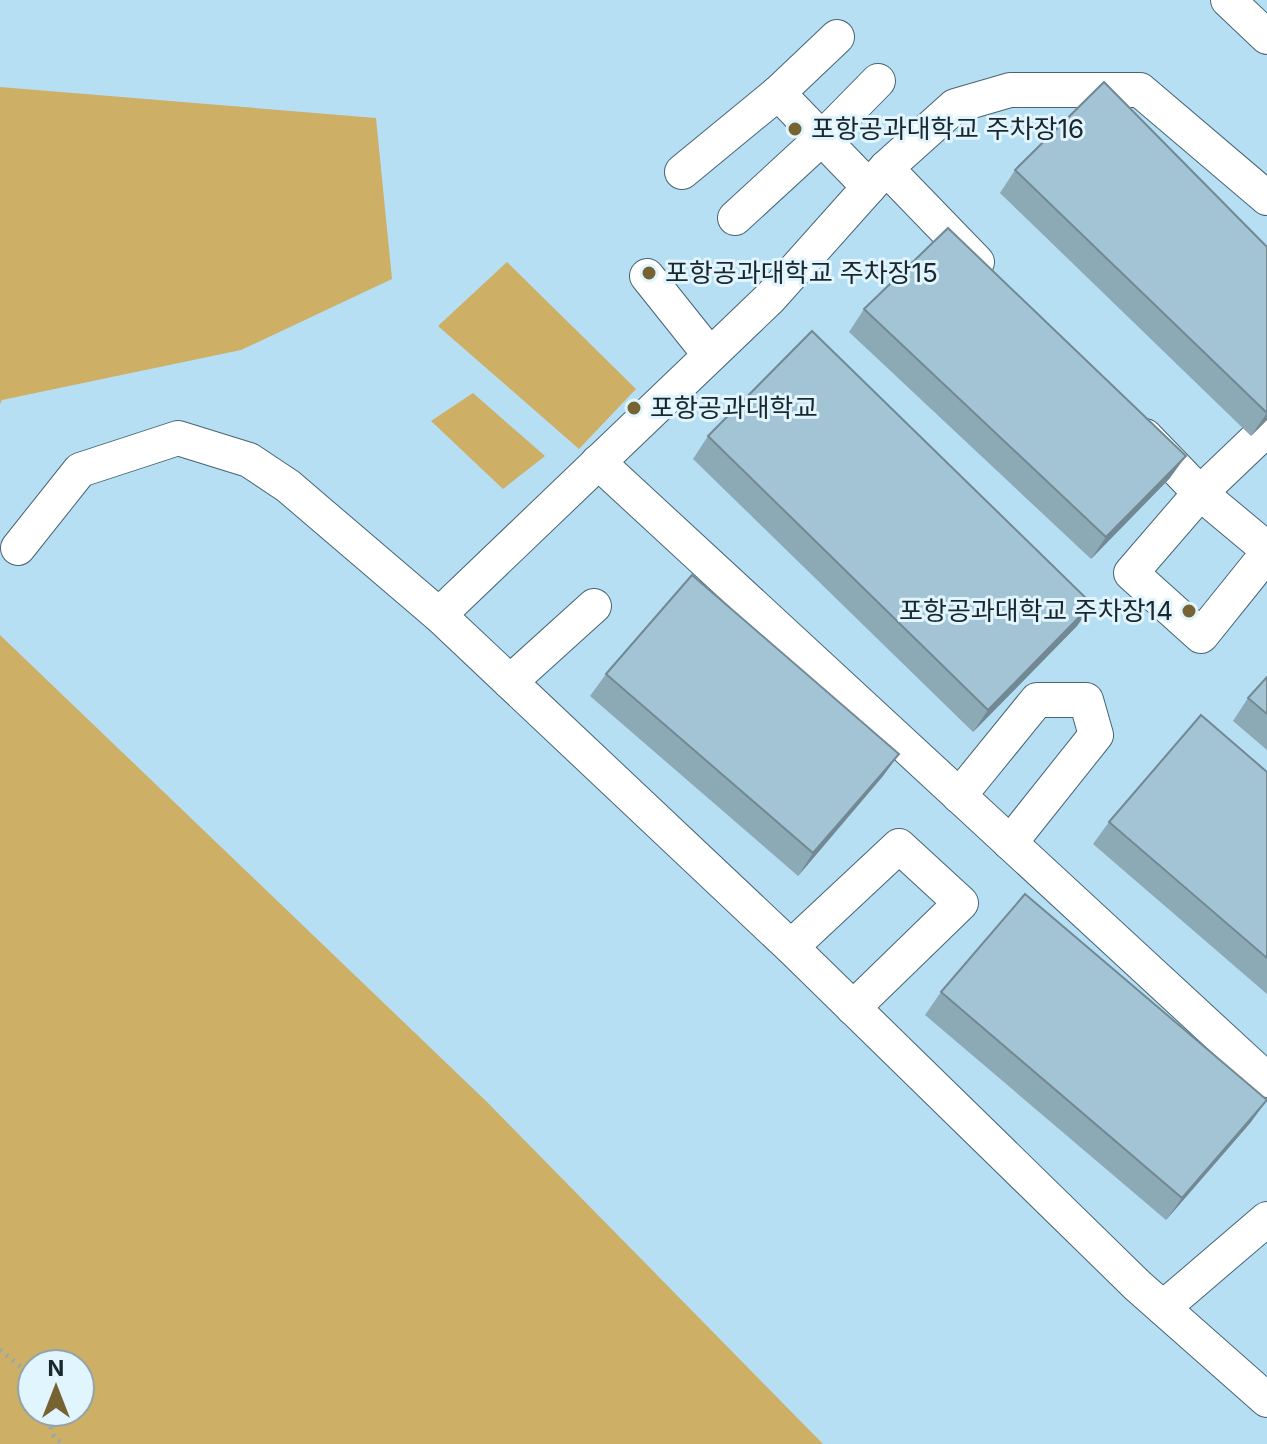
<svg xmlns="http://www.w3.org/2000/svg" width="1267" height="1444" font-family="Inter,'Noto Sans KR',sans-serif">
<rect width="100%" height="100%" fill="#c9eafb"/>
<polygon fill="#b7dff4" points="0,0 1267,0 1267,1444 681,1444 0,816"/>
<g fill="#cdaf65" fill-rule="evenodd">
<polygon points="0,87 376,118 392,279 241,350 2,400 0,404"/>
<polygon points="507,262 636,389 579,449 438,326"/>
<polygon points="473,393 545,456 503,489 431,421"/>
<path d="M 0,635 L 487,1102 L 823,1444 L 0,1444 ZM 32,1364 L 80,1364 L 80,1412 L 32,1412 Z"/>
</g>
<g fill="none" stroke-linecap="round" stroke-linejoin="round">
<defs>
<g id="minor">
<polyline points="1228,0 1267,37"/>
<polyline points="778,93 837,37"/>
<polyline points="886,168 977,262"/>
<polyline points="682,172 778,93 869,187"/>
<polyline points="735,218 822,138 878,81"/>
<polyline points="647,276 710,355"/>
<polyline points="1267,429 1200,493 1131,573 1201,636 1267,554"/>
<polyline points="1145,436 1200,493 1267,549"/>
<polyline points="598,462 1267,1080"/>
<polyline points="18,548 80,470 178,438 249,460 288,486 439,615 791,947 1138,1286 1267,1400"/>
<polyline points="439,615 770,298 886,168 955,106 1010,90 1140,90 1267,198"/>
<polyline points="510,682 594,606"/>
<polyline points="959,796 1037,700 1086,700 1096,735 1010,843"/>
<polyline points="791,947 899,846 961,903 853,1008"/>
<polyline points="1163,1308 1267,1219"/>
</g>
</defs>
<use href="#minor" stroke="#476472" stroke-width="36"/>
<g stroke="#8ea8b5" stroke-width="5" stroke-dasharray="2 6" stroke-linecap="butt">
<polyline points="0,1350 26,1371 32,1386"/>
<polyline points="45,1412 54,1436 63,1444"/>
</g>
<use href="#minor" stroke="#fff" stroke-width="34"/>
</g>
<g fill="#8ca9b6">
<polygon points="1015,170 1267,247 1267,420 1251,436 1000,193"/>
<polygon points="864,309 1170,478 1091,559 849,332"/>
<polygon points="708,436 1092,604 1077,626 973,732 693,459"/>
<polygon points="606,674 899,754 883,776 798,876 590,696"/>
<polygon points="1267,677 1267,750 1233,721 1248,698"/>
<polygon points="1267,772 1267,994 1093,844 1109,822"/>
<polygon points="941,992 1251,1122 1166,1220 925,1015"/>
</g>
<g fill="#728994">
<polygon points="1267,413 1267,420 1251,436"/>
<polygon points="1186,456 1170,478 1091,559 1106,537"/>
<polygon points="1092,604 1077,626 973,732 988,710"/>
<polygon points="899,754 883,776 798,876 813,853"/>
<polygon points="1267,1100 1251,1122 1166,1220 1182,1198"/>
</g>
<g fill="#a3c4d4" stroke="#728994" stroke-width="2">
<polygon points="1104,82 1267,247 1267,413 1015,170"/>
<polygon points="948,228 1186,456 1106,537 864,309"/>
<polygon points="812,331 1092,604 988,710 708,436"/>
<polygon points="692,575 899,754 813,853 606,674"/>
<polygon points="1267,677 1267,714 1248,698"/>
<polygon points="1201,715 1267,772 1267,958 1109,822"/>
<polygon points="1025,894 1267,1100 1182,1198 941,992"/>
</g>
<g fill="#766331" stroke="#e1f5ff" stroke-width="3">
<circle cx="795" cy="129" r="8"/>
<circle cx="649" cy="273" r="8"/>
<circle cx="634" cy="408" r="8"/>
<circle cx="1189" cy="611" r="8"/>
</g>
<g text-anchor="middle" stroke-width="6" stroke-linejoin="round" paint-order="stroke">
<g font-size="26" fill="#1a272d" stroke="#e1f5ff" text-anchor="start">
<text x="811" y="138">포항공과대학교 주차장16</text>
<text x="665" y="282">포항공과대학교 주차장15</text>
<text x="650" y="417">포항공과대학교</text>
<text x="1173" y="620" text-anchor="end">포항공과대학교 주차장14</text>
</g>
</g>
<g transform="translate(56 1388)"><circle r="38" fill="#e1f5ff" stroke="#91a3ab" stroke-width="2"/>
<path d="M0-6L14 30L0 20L-14 30Z" fill="#766331"/>
<text y="-12" font-size="22" font-weight="bold" text-anchor="middle" fill="#1a272d">N</text>
</g>
</svg>
